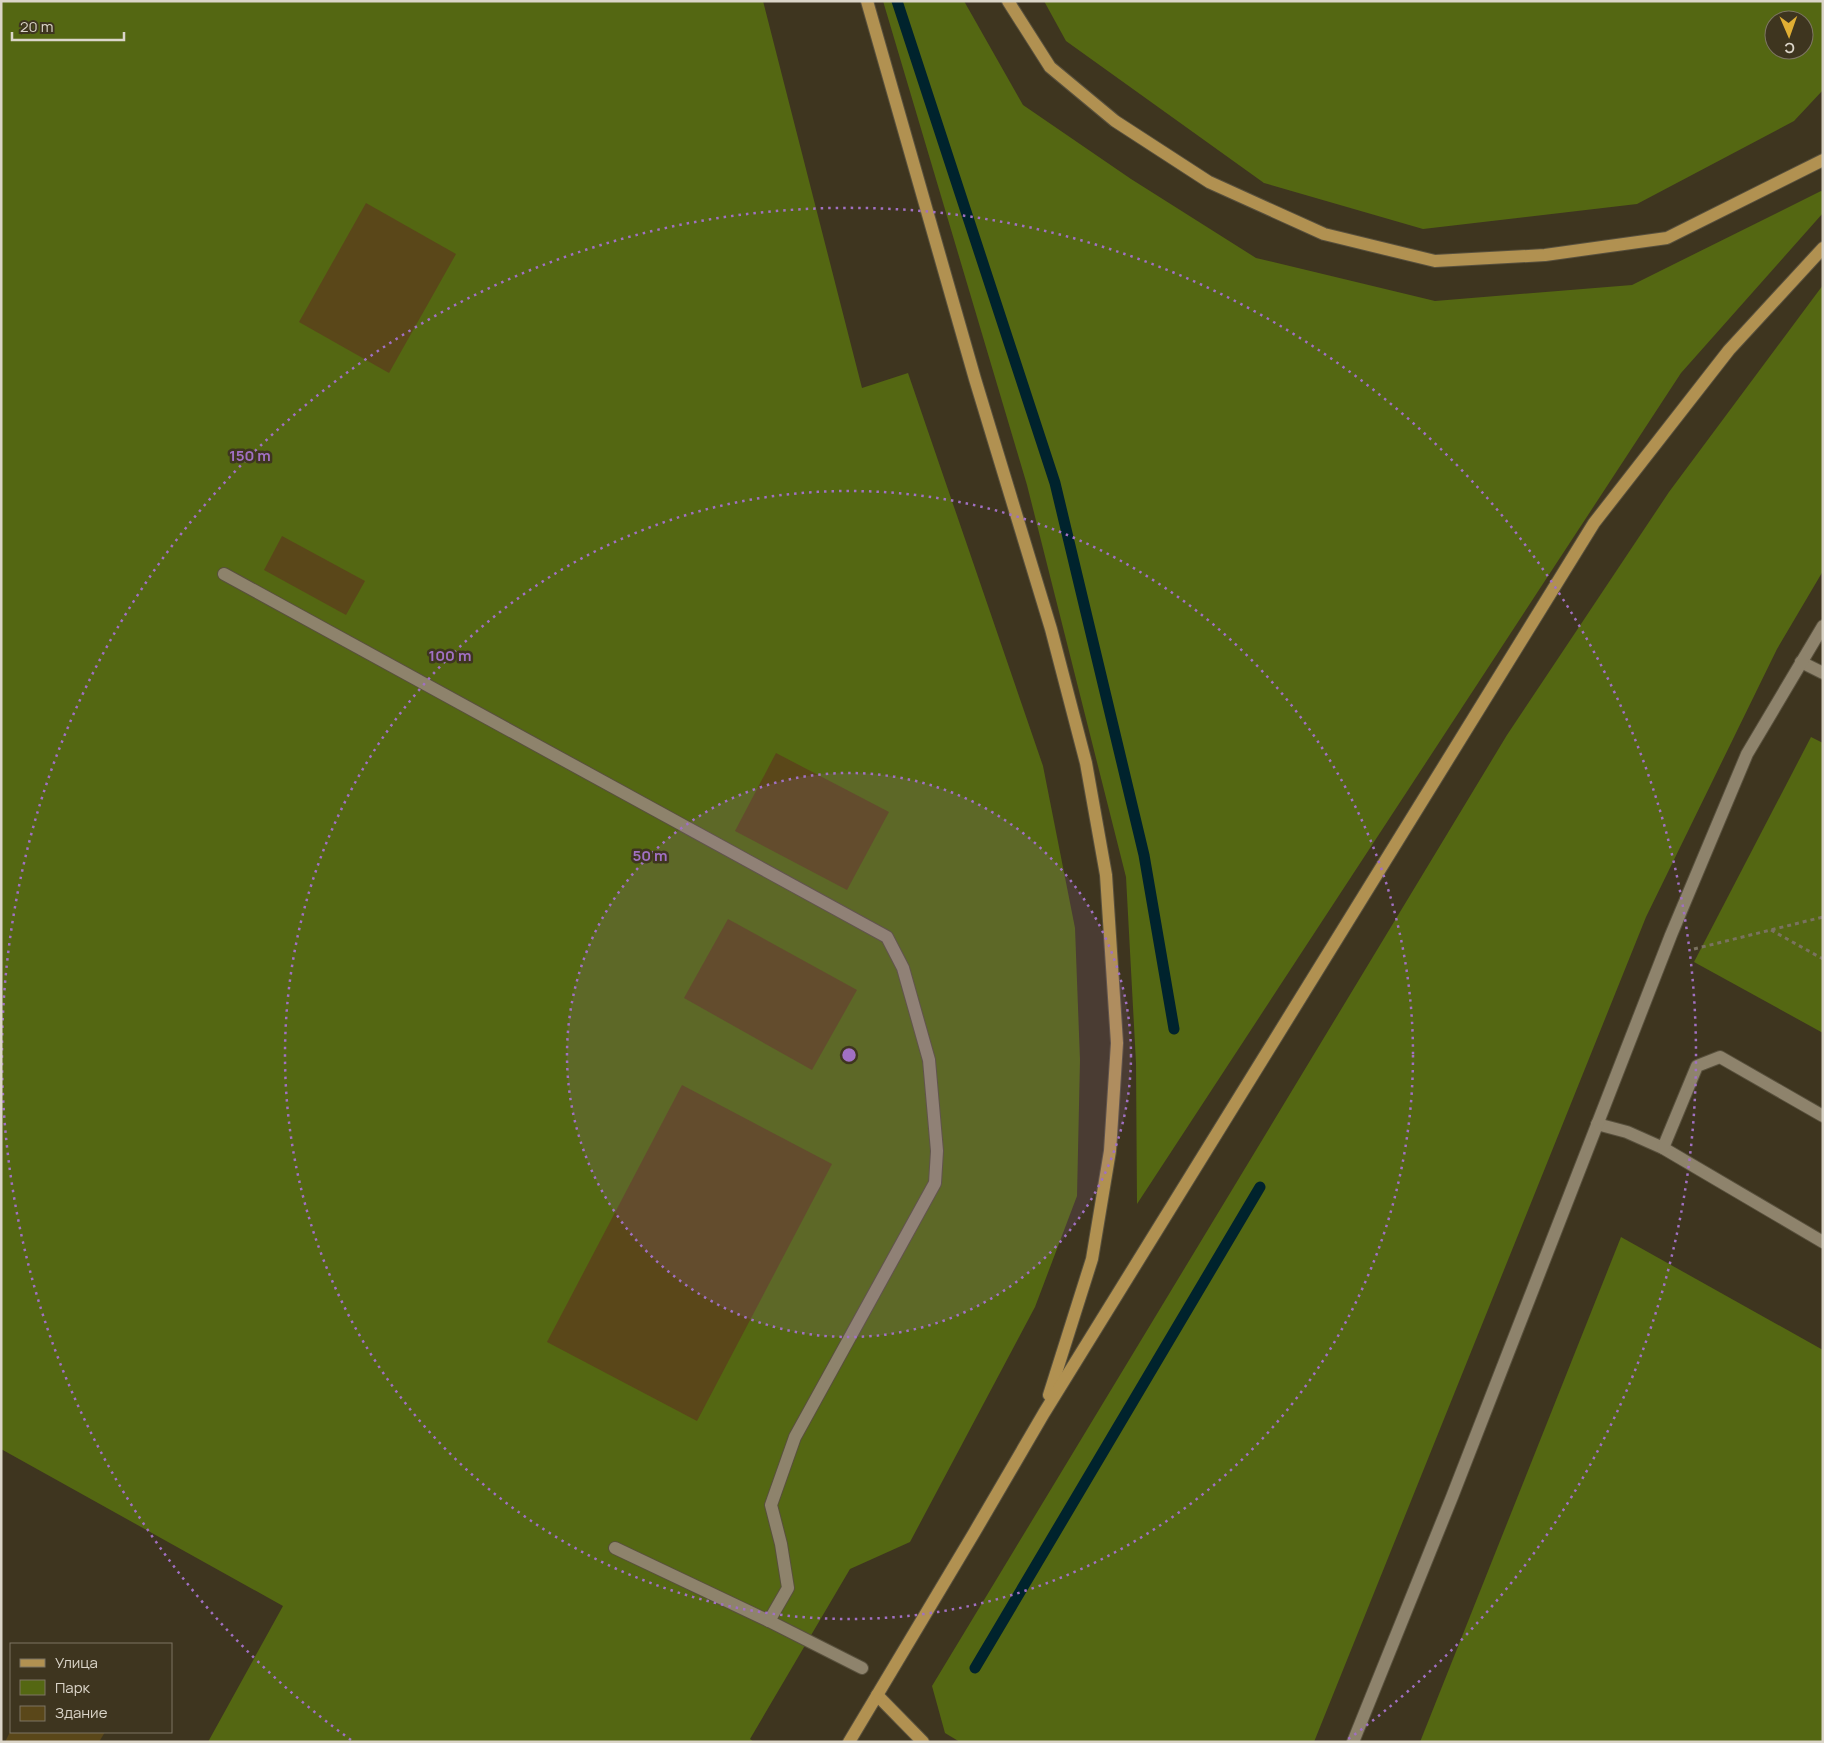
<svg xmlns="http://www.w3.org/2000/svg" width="1824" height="1743" font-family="Manrope,sans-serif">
<rect width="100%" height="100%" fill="#3e351f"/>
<g fill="#546712" fill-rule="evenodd">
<polygon points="1,1 763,1 862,388 908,373 1043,766 1075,928 1080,1060 1077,1196 1035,1307 910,1542 850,1569 750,1739 754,1742 208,1742 283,1606 1,1449"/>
<polygon points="883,1 964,1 1023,105 1131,179 1256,258 1435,301 1632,285 1821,191 1823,192 1823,213 1681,373 1137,1204 1136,1063 1126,877 1027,485"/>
<path d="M 1044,1 L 1823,1 L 1823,90 L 1794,121 L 1637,204 L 1423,229 L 1264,183 L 1066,41 ZM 1774,20 L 1804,20 L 1804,50 L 1774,50 Z"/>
<polygon points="1823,285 1823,571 1777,649 1646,917 1314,1742 960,1742 945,1733 932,1686 1507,735 1669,492"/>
<polygon points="1811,737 1823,743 1823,1033 1694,962"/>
<polygon points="1621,1237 1823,1350 1823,1742 1420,1742"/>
</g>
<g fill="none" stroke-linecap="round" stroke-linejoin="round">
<g stroke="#00232d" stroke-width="11">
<polyline points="897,1 1055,483 1144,855 1174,1029"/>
<polyline points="975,1668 1260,1187"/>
</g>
</g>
<g fill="#5a4719">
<polygon points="366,203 456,254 389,373 299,322"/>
<polygon points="282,536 365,581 346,615 264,570"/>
<polygon points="776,753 889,812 847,890 735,831"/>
<polygon points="728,919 857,990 812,1070 684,998"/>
<polygon points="682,1085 832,1164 697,1421 547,1342"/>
<polygon points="10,1732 105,1732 99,1742 5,1742"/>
</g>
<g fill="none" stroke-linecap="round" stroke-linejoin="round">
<defs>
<g id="minor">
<polyline points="224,574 887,937 903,968 929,1060 937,1151 935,1183 795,1437 771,1505 781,1544 788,1588 769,1621"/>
<polyline points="1801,662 1823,673"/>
<polyline points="1597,1124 1627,1132 1663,1148 1823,1242"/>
<polyline points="1663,1148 1697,1066 1720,1057 1823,1116"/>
<polyline points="615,1548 769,1621 862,1668"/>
<polyline points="1353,1742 1452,1497 1671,935 1747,754 1823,626"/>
</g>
<g id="major">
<polyline points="867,1 975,379 1051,629 1086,763 1106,875 1117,1043 1110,1151 1092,1259 1049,1395"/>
<polyline points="1008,1 1050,67 1115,121 1209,182 1324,234 1435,261 1545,255 1667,238 1823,160"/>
<polyline points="877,1695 923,1742"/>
<polyline points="849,1742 974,1533 1044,1413 1594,523 1729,350 1823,248"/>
</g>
</defs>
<use href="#minor" stroke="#58503d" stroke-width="14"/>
<use href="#major" stroke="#58503d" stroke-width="14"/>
<g stroke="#7a7260" stroke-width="3" stroke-dasharray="4 4" stroke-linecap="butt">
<polyline points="1771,930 1823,959"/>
<polyline points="1694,949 1823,917"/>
</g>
<use href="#minor" stroke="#8e836c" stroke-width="12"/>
<use href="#major" stroke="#b19151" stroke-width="12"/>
</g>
<circle cx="849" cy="1055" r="282" fill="#a170c3" fill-opacity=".12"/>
<g fill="none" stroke="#a170c3" stroke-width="2.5" stroke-dasharray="2.5 5">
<circle cx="849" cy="1055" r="282"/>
<circle cx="849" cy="1055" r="564"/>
<path d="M351 1740A847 847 0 1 1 1347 1740"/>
</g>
<circle cx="849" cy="1055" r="8" fill="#a170c3" stroke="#3e351f" stroke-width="2.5"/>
<g font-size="15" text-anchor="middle" font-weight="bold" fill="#a170c3" stroke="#3e351f" stroke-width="5" stroke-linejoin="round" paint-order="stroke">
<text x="250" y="461">150 m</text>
<text x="450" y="661">100 m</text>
<text x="650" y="861">50 m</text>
</g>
<rect width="1824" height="1743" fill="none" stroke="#dbd5c9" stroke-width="5"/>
<rect x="10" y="1643" width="162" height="90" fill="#3e351f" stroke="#7d7563"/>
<rect x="20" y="1659" width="25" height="8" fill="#b19151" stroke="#7d7563"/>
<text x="55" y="1668" font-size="15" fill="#dbd5c9">Улица</text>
<rect x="20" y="1680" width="25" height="15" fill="#546712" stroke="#7d7563"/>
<text x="55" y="1693" font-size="15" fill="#dbd5c9">Парк</text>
<rect x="20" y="1706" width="25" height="15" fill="#5a4719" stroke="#7d7563"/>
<text x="55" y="1718" font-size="15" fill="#dbd5c9">Здание</text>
<g transform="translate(1789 35) rotate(178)"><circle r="24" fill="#3e351f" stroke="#7d7563"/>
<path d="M0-4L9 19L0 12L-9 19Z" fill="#e0af34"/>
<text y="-8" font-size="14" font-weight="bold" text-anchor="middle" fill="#dbd5c9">С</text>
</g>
<path d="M12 32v8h112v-8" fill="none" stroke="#dbd5c9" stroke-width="2.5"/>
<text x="20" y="32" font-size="15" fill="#dbd5c9" stroke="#3e351f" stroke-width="4" paint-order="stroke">20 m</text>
</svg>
